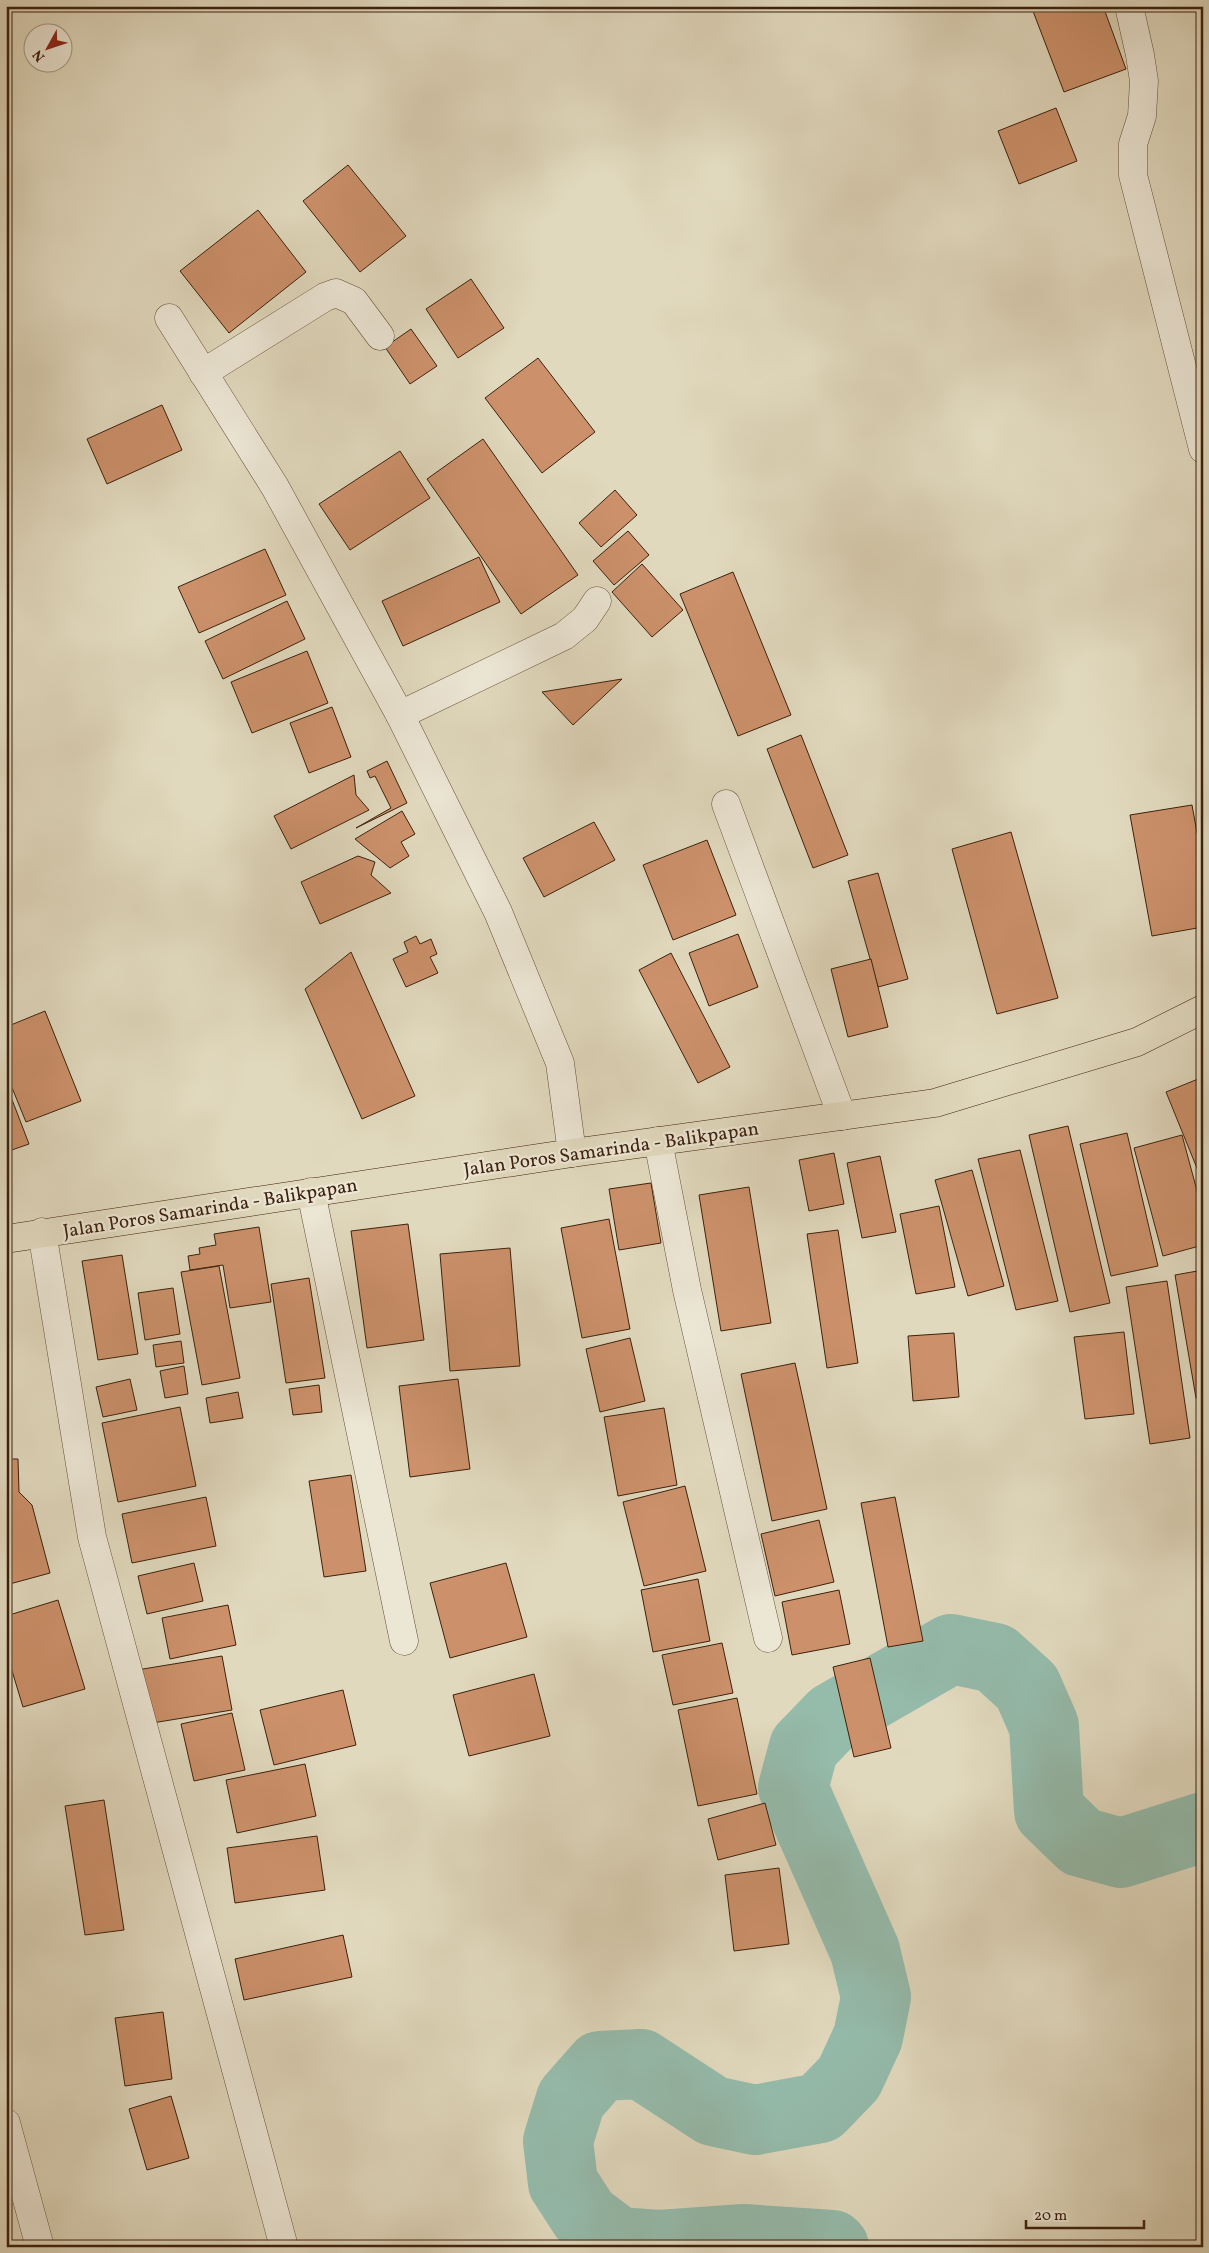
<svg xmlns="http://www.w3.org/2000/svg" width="1209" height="2253" font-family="Vollkorn,serif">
<rect width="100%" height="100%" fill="#e1d9be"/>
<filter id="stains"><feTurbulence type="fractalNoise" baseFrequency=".004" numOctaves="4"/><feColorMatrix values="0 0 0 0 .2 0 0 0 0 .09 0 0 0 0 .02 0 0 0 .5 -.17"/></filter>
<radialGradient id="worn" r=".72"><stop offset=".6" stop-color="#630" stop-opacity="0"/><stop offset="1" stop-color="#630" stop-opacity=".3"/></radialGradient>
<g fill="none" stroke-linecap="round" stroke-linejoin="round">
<polyline stroke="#95bbab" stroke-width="70" points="834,2247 832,2245 744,2239 659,2245 618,2242 585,2217 563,2183 558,2141 571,2099 600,2066 641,2064 713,2111 755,2120 820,2108 849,2078 868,2037 876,1997 865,1951 793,1788 804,1747 833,1717 951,1649 995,1658 1027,1687 1044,1726 1049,1811 1081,1842 1121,1853 1203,1827"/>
</g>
<g fill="#cc916b" stroke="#3c210c">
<polygon points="1031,6 1103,6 1126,69 1064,92"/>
<polygon points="1056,108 1077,161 1019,184 998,131"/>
<polygon points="348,165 406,236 360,272 303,201"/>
<polygon points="258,210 306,272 229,333 180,271"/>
<polygon points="471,279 504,328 458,358 426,309"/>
<polygon points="411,329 437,366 410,384 385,347"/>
<polygon points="538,358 595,432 542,473 485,398"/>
<polygon points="162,405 182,450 107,484 87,439"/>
<polygon points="483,439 578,575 521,614 427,479"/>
<polygon points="400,451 430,498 350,550 319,504"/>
<polygon points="615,490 637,515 601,547 579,523"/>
<polygon points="628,531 649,555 614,585 593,561"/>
<polygon points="265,549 286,595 199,633 178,587"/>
<polygon points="479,557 500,602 403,646 382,601"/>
<polygon points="642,564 683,610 652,637 612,592"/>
<polygon points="733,572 791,715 738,736 680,594"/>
<polygon points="287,601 305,639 223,679 205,641"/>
<polygon points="307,651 328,703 252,733 231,682"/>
<polygon points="622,679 573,725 542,692"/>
<polygon points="332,707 351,757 309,773 290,723"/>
<polygon points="801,735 848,855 813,868 767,749"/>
<polygon points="387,761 407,803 356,828 391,808 375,776 370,778 367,771"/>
<polygon points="354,775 356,795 369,810 291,849 274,816"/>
<polygon points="1192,805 1203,866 1203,927 1152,936 1130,815"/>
<polygon points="402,811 415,834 401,842 409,856 390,868 355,839"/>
<polygon points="594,822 615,860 544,897 523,858"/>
<polygon points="1011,832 1058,998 997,1014 952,849"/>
<polygon points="707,840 736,915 673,940 643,865"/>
<polygon points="358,856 375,862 371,875 391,893 320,924 301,882"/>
<polygon points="878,873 908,979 878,987 848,881"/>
<polygon points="738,934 758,987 709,1006 689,953"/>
<polygon points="416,936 420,944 431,939 437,954 430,957 438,973 406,987 393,959 408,952 404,942"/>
<polygon points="351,952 415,1096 362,1119 305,989"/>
<polygon points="671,953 730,1067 698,1083 639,970"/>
<polygon points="871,959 888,1027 848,1037 831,969"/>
<polygon points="45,1011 81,1101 26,1122 6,1073 6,1027"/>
<polygon points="1203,1077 1203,1183 1166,1092"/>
<polygon points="6,1084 29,1144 6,1152"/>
<polygon points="1068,1126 1110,1303 1070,1312 1029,1135"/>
<polygon points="1127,1133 1158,1266 1111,1276 1080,1144"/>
<polygon points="1182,1135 1203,1213 1203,1245 1163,1256 1134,1148"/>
<polygon points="1020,1150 1058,1301 1016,1310 978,1159"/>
<polygon points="834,1153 844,1204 809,1211 799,1160"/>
<polygon points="880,1156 896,1232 862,1238 847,1163"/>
<polygon points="972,1170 1004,1286 968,1296 935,1180"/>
<polygon points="651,1183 661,1243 619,1250 609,1189"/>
<polygon points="749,1187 771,1323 721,1331 699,1195"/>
<polygon points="939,1206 955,1287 916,1294 900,1214"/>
<polygon points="609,1219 630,1329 582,1338 561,1228"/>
<polygon points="408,1224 424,1340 367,1348 351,1231"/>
<polygon points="259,1227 271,1302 230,1308 223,1265 190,1270 188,1256 200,1254 199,1248 216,1245 214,1234"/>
<polygon points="838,1230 858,1363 827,1368 807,1234"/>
<polygon points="510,1248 520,1366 450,1371 440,1254"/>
<polygon points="122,1255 138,1354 98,1360 82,1261"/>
<polygon points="219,1266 240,1378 202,1385 181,1272"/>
<polygon points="1203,1270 1203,1397 1196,1398 1175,1275"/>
<polygon points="309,1278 325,1378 286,1383 271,1284"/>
<polygon points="1167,1281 1190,1438 1150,1444 1126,1287"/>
<polygon points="173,1288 180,1334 145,1340 138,1293"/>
<polygon points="1124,1332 1134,1414 1085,1419 1074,1337"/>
<polygon points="954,1333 959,1397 913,1401 908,1336"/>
<polygon points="630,1338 645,1401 600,1412 586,1349"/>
<polygon points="181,1341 184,1363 156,1367 153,1345"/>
<polygon points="795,1363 827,1509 772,1521 741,1374"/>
<polygon points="184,1366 188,1394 165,1398 160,1371"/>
<polygon points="130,1379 137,1410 103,1417 96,1387"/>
<polygon points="458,1379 470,1469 410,1477 399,1386"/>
<polygon points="319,1385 322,1412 293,1415 289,1389"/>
<polygon points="238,1392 243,1418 210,1423 206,1398"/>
<polygon points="180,1407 196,1486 118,1502 102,1423"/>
<polygon points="664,1408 677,1485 618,1496 604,1417"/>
<polygon points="6,1459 18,1459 19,1492 32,1505 50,1573 6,1585"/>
<polygon points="351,1475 366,1571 324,1577 309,1481"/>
<polygon points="685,1486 706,1571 644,1586 623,1502"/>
<polygon points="206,1497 216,1546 132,1563 122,1514"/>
<polygon points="895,1497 923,1641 888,1647 861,1503"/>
<polygon points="819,1520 834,1582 775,1596 761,1534"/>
<polygon points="194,1563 203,1601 147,1614 138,1576"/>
<polygon points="506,1563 527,1637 450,1658 430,1583"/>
<polygon points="698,1579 710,1641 653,1652 641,1590"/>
<polygon points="839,1590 850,1644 792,1655 782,1602"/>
<polygon points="58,1600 85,1689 23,1707 6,1651 6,1616"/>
<polygon points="228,1605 236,1645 170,1659 162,1618"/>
<polygon points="722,1643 733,1693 673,1705 662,1655"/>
<polygon points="222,1656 232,1710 146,1724 137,1670"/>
<polygon points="870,1658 891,1748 854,1757 833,1667"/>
<polygon points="534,1674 550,1736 469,1756 453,1695"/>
<polygon points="343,1690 356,1745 274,1765 260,1710"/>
<polygon points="737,1698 757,1794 698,1806 678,1710"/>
<polygon points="232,1713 245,1770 194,1781 181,1724"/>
<polygon points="305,1764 316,1816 237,1833 226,1780"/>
<polygon points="104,1800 124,1930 85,1935 65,1806"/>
<polygon points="765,1803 776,1845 718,1860 708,1819"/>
<polygon points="317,1836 325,1890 235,1903 227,1848"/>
<polygon points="779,1868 789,1944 734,1951 725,1875"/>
<polygon points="343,1935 352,1977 244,2000 235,1959"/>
<polygon points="163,2012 172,2079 125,2086 115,2018"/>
<polygon points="171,2096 189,2158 147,2170 129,2109"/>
</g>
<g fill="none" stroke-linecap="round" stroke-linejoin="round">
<defs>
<g id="street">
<polyline points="1129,6 1140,55 1144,81 1142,116 1133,144 1133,175 1203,449"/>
<polyline points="169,318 275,487 400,715 498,912 560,1063 572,1153"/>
<polyline points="203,373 325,297 336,293 354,301 380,336"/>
<polyline points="400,715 564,636 585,619 597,601"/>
<polyline points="726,804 842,1116"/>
<polyline points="658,1141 687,1290 768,1638"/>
<polyline points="311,1192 404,1641"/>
<polyline points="42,1232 92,1537 284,2247"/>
<polyline points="6,2123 40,2247"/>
</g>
<polyline id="highway" points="6,1239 572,1153 935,1103 1137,1042 1203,1009"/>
</defs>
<use href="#street" stroke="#654f38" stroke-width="29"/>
<use href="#highway" stroke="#3c210c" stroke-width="29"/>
<use href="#street" stroke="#ece6d5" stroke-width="28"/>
<use href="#highway" stroke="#e1d9be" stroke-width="28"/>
</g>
<g text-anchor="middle" stroke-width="4.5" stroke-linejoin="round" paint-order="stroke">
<g font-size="19" fill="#3c210c" stroke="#ece6d5">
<text transform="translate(611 1148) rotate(-8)" y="7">Jalan Poros Samarinda - Balikpapan</text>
<text transform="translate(210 1207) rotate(-9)" y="7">Jalan Poros Samarinda - Balikpapan</text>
</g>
</g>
<rect width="1209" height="2253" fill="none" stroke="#e1d9be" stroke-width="25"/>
<rect x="8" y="8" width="1194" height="2238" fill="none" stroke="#3c210c" stroke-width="2.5"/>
<rect x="12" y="12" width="1184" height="2228" fill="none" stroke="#3c210c"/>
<g transform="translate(48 48) rotate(230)"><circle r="24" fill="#ece6d5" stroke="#a69785"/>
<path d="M0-4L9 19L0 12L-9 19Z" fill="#8f2418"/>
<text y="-8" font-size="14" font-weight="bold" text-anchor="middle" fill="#3c210c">N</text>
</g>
<path d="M1026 2220v8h118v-8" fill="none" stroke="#3c210c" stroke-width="2.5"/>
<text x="1034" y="2220" font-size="15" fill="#3c210c" stroke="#ece6d5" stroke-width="4" paint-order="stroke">20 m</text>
<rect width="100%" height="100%" filter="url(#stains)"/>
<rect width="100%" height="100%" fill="url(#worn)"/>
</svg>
